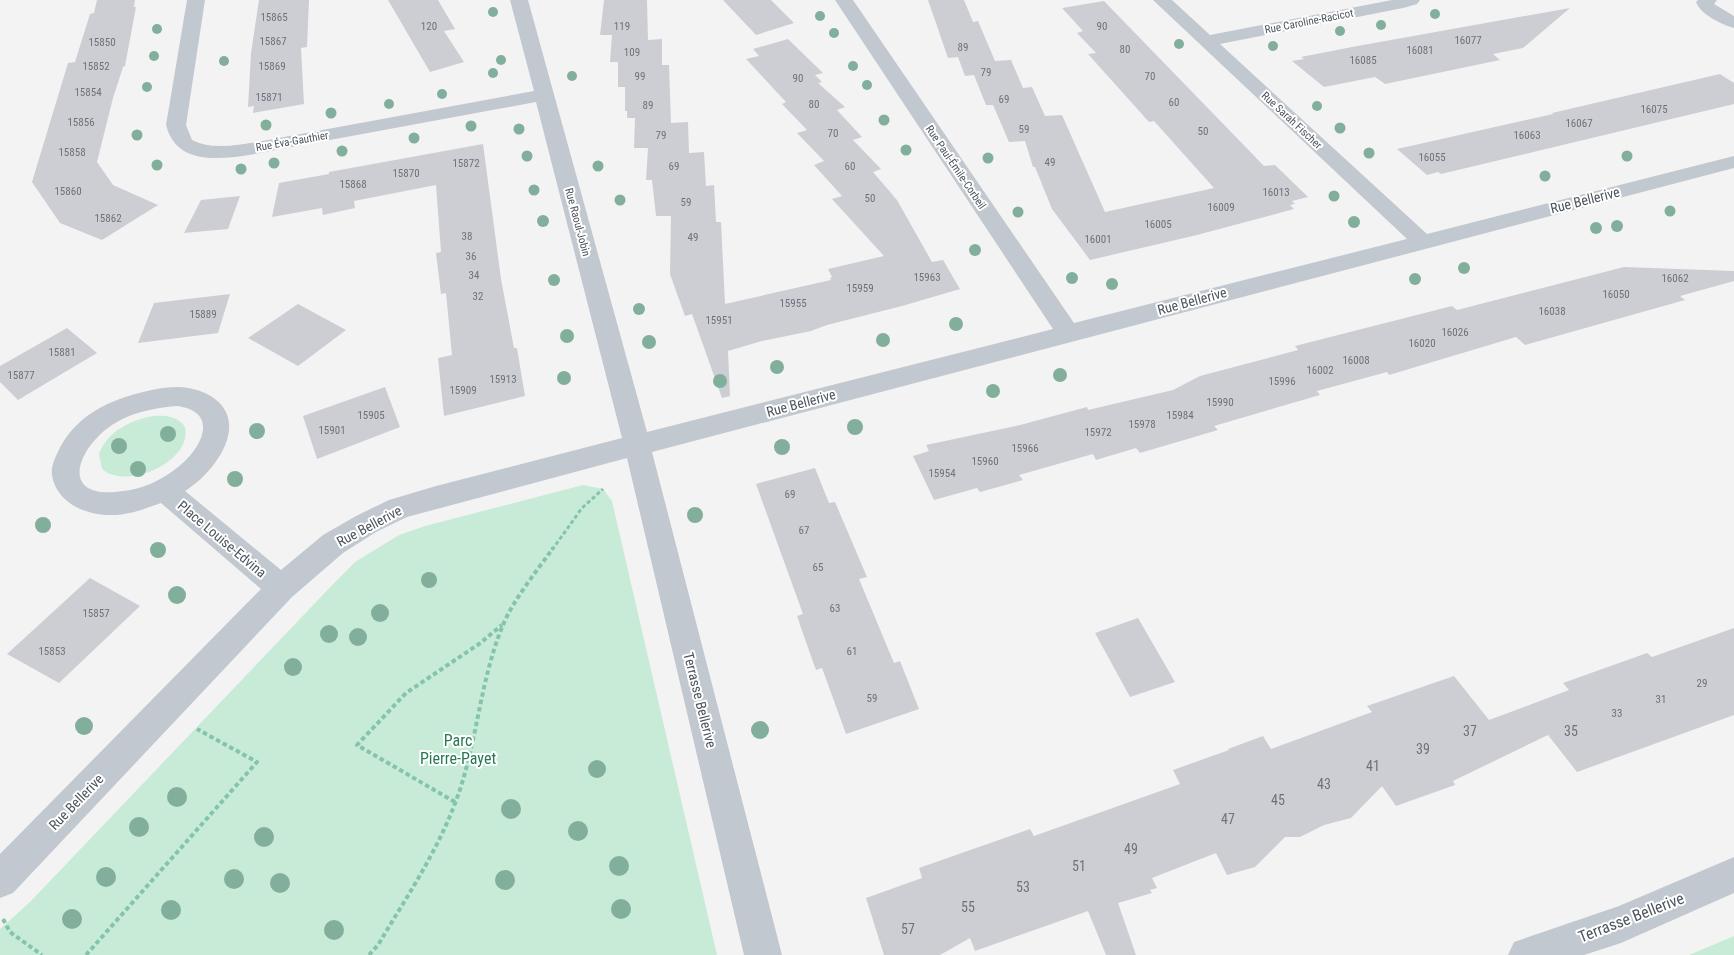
<svg xmlns="http://www.w3.org/2000/svg" width="1734" height="955" font-family="'Roboto Condensed',sans-serif">
<rect width="100%" height="100%" fill="#f4f3f3"/>
<g fill="#c8ebd8">
<path d="M 153,416 C 165,415 178,416 185,427 C 193,461 127,491 102,469 L 99,454 C 107,431 131,420 153,416 Z"/>
<polygon points="583,485 603,489 612,501 717,955 0,955 0,929 30,902 337,580 355,562 399,535 425,526"/>
<polygon points="1734,936 1734,955 1689,955"/>
</g>
<g fill="#cdced4">
<polygon points="97,0 135,0 134,7 136,7 125,66 123,67 113,98 97,162 113,185 158,205 102,240 60,223 32,182 68,63 75,62 90,14 94,13"/>
<polygon points="259,0 309,0 307,47 301,48 304,104 253,113 254,106 248,107 251,53"/>
<polygon points="388,0 438,0 455,29 444,31 464,62 430,72"/>
<polygon points="604,0 647,0 648,40 662,39 662,65 669,65 671,123 688,122 689,153 704,152 706,186 714,185 716,222 721,222 725,304 831,280 830,278 832,277 828,269 884,256 832,199 842,196 814,165 824,161 797,133 807,130 782,104 786,102 746,59 759,56 753,49 788,39 823,73 815,75 822,82 818,83 845,107 837,110 862,137 853,140 881,169 873,172 897,200 932,262 943,260 960,289 902,306 827,325 811,331 762,341 728,351 730,396 722,398 692,314 685,316 670,274 671,216 656,216 652,180 646,180 648,148 634,148 635,118 627,118 627,111 625,111 625,87 618,87 618,62 610,62 612,35 600,35"/>
<polygon points="723,0 771,0 794,23 756,35"/>
<polygon points="928,0 964,0 973,22 978,21 995,61 1011,60 1023,88 1032,87 1045,116 1062,115 1105,212 1214,188 1154,121 1149,122 1088,54 1096,53 1077,33 1083,31 1062,8 1104,1 1264,166 1275,165 1308,197 1292,201 1295,204 1290,205 1294,209 1197,235 1090,260 1052,209 1035,167 1033,167 1025,141 1009,142 993,105 986,105 974,75 965,76 958,57 948,58"/>
<polygon points="1570,8 1523,48 1493,54 1500,60 1385,84 1375,77 1324,87 1292,61 1304,59 1301,57 1352,47"/>
<polygon points="1720,74 1734,83 1734,104 1441,174 1438,172 1427,175 1397,149 1553,114 1552,113"/>
<polygon points="483,144 501,279 514,348 517,348 525,396 444,416 438,358 452,355 446,293 441,294 436,253 441,252 436,185 354,201 355,208 323,215 322,208 272,217 279,183 329,174 329,172"/>
<polygon points="240,196 228,229 184,233 201,200"/>
<polygon points="1624,267 1734,271 1734,281 1680,296 1685,300 1525,345 1516,337 1389,375 1387,372 1317,391 1320,395 1214,426 1218,430 1140,453 1136,448 1096,460 1093,454 1019,475 1023,480 980,492 977,488 934,500 913,456 929,451 926,445 1020,425 1087,407 1088,410 1173,390 1200,376 1298,350 1295,346 1452,306 1457,310"/>
<polygon points="230,294 218,333 138,343 154,303"/>
<polygon points="298,304 346,330 298,366 248,338"/>
<polygon points="67,328 97,353 18,400 0,382 0,366"/>
<polygon points="385,387 400,427 317,459 303,416"/>
<polygon points="815,468 829,503 835,502 867,577 859,579 894,663 900,661 919,709 846,734 822,668 816,670 806,642 797,616 803,614 756,484"/>
<polygon points="90,578 140,606 59,683 7,654"/>
<polygon points="1138,618 1175,682 1130,697 1095,633"/>
<polygon points="1734,628 1734,715 1577,772 1548,735 1453,781 1455,785 1396,806 1382,786 1351,818 1324,825 1300,837 1285,837 1255,867 1227,875 1216,853 1152,878 1157,888 1150,890 1152,893 1118,903 1136,955 1106,955 1088,911 975,951 970,938 940,955 884,955 866,898 922,878 919,868 1030,829 1034,836 1180,784 1173,770 1229,750 1228,749 1263,736 1271,749 1372,712 1367,706 1454,676 1489,720 1569,690 1563,683 1647,653 1652,657"/>
</g>
<g fill="none" stroke-linecap="round" stroke-linejoin="round">
<polyline stroke="#84c5aa" stroke-width="3" stroke-dasharray="4 2.5" stroke-linecap="butt" points="552,550 582,508 603,489"/>
<g stroke="#84c5aa" stroke-width="4" stroke-dasharray="4.5 3" stroke-linecap="butt">
<polyline points="455,802 357,745 406,693 479,644 502,625"/>
<polyline points="3,919 10,932 42,955"/>
<polyline points="86,955 257,762 197,729"/>
<path d="M 369,955 L 378,945 C 409,893 444,842 462,783 C 478,731 482,675 503,625 C 513,600 537,571 553,548"/>
</g>
<g fill="#c2c8cf" fill-rule="evenodd">
<path d="M 187,0 L 205,0 L 186,125 L 192,140 C 211,150 236,145 257,142 L 534,91 L 510,0 L 528,0 L 647,432 L 1053,329 L 835,0 L 853,0 L 1074,323 L 1407,239 L 1153,0 L 1172,0 L 1210,35 L 1392,0 L 1420,0 L 1417,4 L 1403,8 L 1220,44 L 1427,234 L 1734,156 L 1734,168 L 652,452 L 782,955 L 744,955 L 627,458 L 407,517 L 376,532 L 343,553 L 292,597 L 13,893 L 0,898 L 0,854 L 261,589 L 161,503 C 144,509 127,516 109,515 C 85,515 56,502 52,475 C 51,468 54,460 57,454 C 72,419 104,402 139,393 C 161,387 184,383 205,393 C 255,417 217,471 185,491 L 281,570 L 323,535 L 356,516 L 389,500 L 436,486 L 622,438 L 536,102 L 249,155 C 216,160 176,164 166,125 ZM 177,406 C 221,412 201,449 178,467 C 162,480 143,489 123,491 C 59,501 75,450 112,425 C 132,412 154,408 177,406 Z"/>
<path d="M 1698,0 L 1717,0 L 1714,4 L 1734,16 L 1734,28 C 1722,25 1700,14 1696,2 Z"/>
<polygon points="1734,857 1734,893 1621,943 1584,955 1508,955 1514,942 1619,906"/>
</g>
</g>
<g fill="#82af9c">
<circle cx="493" cy="12" r="5"/>
<circle cx="1435" cy="14" r="5"/>
<circle cx="820" cy="16" r="5"/>
<circle cx="1381" cy="25" r="5"/>
<circle cx="157" cy="29" r="5"/>
<circle cx="1340" cy="31" r="5"/>
<circle cx="834" cy="33" r="5"/>
<circle cx="1179" cy="44" r="5"/>
<circle cx="1273" cy="46" r="5"/>
<circle cx="154" cy="56" r="5"/>
<circle cx="501" cy="60" r="5"/>
<circle cx="224" cy="61" r="5"/>
<circle cx="853" cy="66" r="5"/>
<circle cx="493" cy="73" r="5"/>
<circle cx="572" cy="76" r="5"/>
<circle cx="867" cy="85" r="5"/>
<circle cx="147" cy="87" r="5"/>
<circle cx="442" cy="94" r="5"/>
<circle cx="389" cy="104" r="5"/>
<circle cx="1317" cy="106" r="5"/>
<circle cx="331" cy="113" r="5.5"/>
<circle cx="884" cy="120" r="5.5"/>
<circle cx="266" cy="125" r="5.5"/>
<circle cx="471" cy="126" r="5.5"/>
<circle cx="1340" cy="128" r="5.5"/>
<circle cx="519" cy="129" r="5.5"/>
<circle cx="137" cy="135" r="5.5"/>
<circle cx="414" cy="138" r="5.5"/>
<circle cx="906" cy="150" r="5.5"/>
<circle cx="342" cy="151" r="5.5"/>
<circle cx="1369" cy="153" r="5.5"/>
<circle cx="527" cy="156" r="5.5"/>
<circle cx="1627" cy="156" r="5.5"/>
<circle cx="988" cy="158" r="5.5"/>
<circle cx="274" cy="163" r="5.5"/>
<circle cx="157" cy="165" r="5.5"/>
<circle cx="598" cy="166" r="5.5"/>
<circle cx="241" cy="169" r="5.5"/>
<circle cx="1545" cy="176" r="5.5"/>
<circle cx="534" cy="190" r="5.5"/>
<circle cx="1334" cy="196" r="5.5"/>
<circle cx="620" cy="200" r="5.5"/>
<circle cx="1670" cy="211" r="5.5"/>
<circle cx="1018" cy="212" r="5.5"/>
<circle cx="543" cy="221" r="6"/>
<circle cx="1354" cy="222" r="6"/>
<circle cx="1617" cy="226" r="6"/>
<circle cx="1596" cy="228" r="6"/>
<circle cx="975" cy="250" r="6"/>
<circle cx="1464" cy="268" r="6"/>
<circle cx="1072" cy="278" r="6"/>
<circle cx="1415" cy="279" r="6"/>
<circle cx="554" cy="280" r="6"/>
<circle cx="1112" cy="284" r="6"/>
<circle cx="639" cy="309" r="6"/>
<circle cx="956" cy="324" r="7"/>
<circle cx="567" cy="336" r="7"/>
<circle cx="883" cy="340" r="7"/>
<circle cx="649" cy="342" r="7"/>
<circle cx="777" cy="367" r="7"/>
<circle cx="1060" cy="375" r="7"/>
<circle cx="564" cy="378" r="7"/>
<circle cx="720" cy="381" r="7"/>
<circle cx="993" cy="391" r="7"/>
<circle cx="855" cy="427" r="8"/>
<circle cx="257" cy="431" r="8"/>
<circle cx="168" cy="434" r="8"/>
<circle cx="119" cy="446" r="8"/>
<circle cx="782" cy="447" r="8"/>
<circle cx="138" cy="469" r="8"/>
<circle cx="235" cy="479" r="8"/>
<circle cx="695" cy="515" r="8"/>
<circle cx="43" cy="525" r="8"/>
<circle cx="158" cy="550" r="8"/>
<circle cx="429" cy="580" r="8"/>
<circle cx="177" cy="595" r="9"/>
<circle cx="380" cy="613" r="9"/>
<circle cx="329" cy="634" r="9"/>
<circle cx="358" cy="637" r="9"/>
<circle cx="293" cy="667" r="9"/>
<circle cx="84" cy="726" r="9"/>
<circle cx="760" cy="730" r="9"/>
<circle cx="597" cy="769" r="9"/>
<circle cx="177" cy="797" r="10"/>
<circle cx="511" cy="809" r="10"/>
<circle cx="139" cy="827" r="10"/>
<circle cx="578" cy="831" r="10"/>
<circle cx="264" cy="837" r="10"/>
<circle cx="619" cy="866" r="10"/>
<circle cx="106" cy="877" r="10"/>
<circle cx="234" cy="879" r="10"/>
<circle cx="505" cy="880" r="10"/>
<circle cx="280" cy="883" r="10"/>
<circle cx="621" cy="909" r="10"/>
<circle cx="171" cy="910" r="10"/>
<circle cx="72" cy="919" r="10"/>
<circle cx="334" cy="930" r="10"/>
</g>
<g text-anchor="middle" stroke-width="4" stroke-linejoin="round" paint-order="stroke">
<g font-size="11" fill="#6c727b">
<text x="274" y="21">15865</text>
<text x="429" y="30">120</text>
<text x="622" y="30">119</text>
<text x="1102" y="30">90</text>
<text x="1468" y="44">16077</text>
<text x="273" y="45">15867</text>
<text x="102" y="46">15850</text>
<text x="963" y="51">89</text>
<text x="1125" y="53">80</text>
<text x="1420" y="54">16081</text>
<text x="632" y="56">109</text>
<text x="1363" y="64">16085</text>
<text x="96" y="70">15852</text>
<text x="272" y="70">15869</text>
<text x="986" y="76">79</text>
<text x="640" y="80">99</text>
<text x="1150" y="80">70</text>
<text x="798" y="82">90</text>
<text x="88" y="96">15854</text>
<text x="269" y="101">15871</text>
<text x="1004" y="103">69</text>
<text x="1174" y="106">60</text>
<text x="814" y="108">80</text>
<text x="648" y="109">89</text>
<text x="1654" y="113">16075</text>
<text x="81" y="126">15856</text>
<text x="1579" y="127">16067</text>
<text x="1024" y="133">59</text>
<text x="1203" y="135">50</text>
<text x="833" y="137">70</text>
<text x="661" y="139">79</text>
<text x="1527" y="139">16063</text>
<text x="72" y="156">15858</text>
<text x="1432" y="161">16055</text>
<text x="1050" y="166">49</text>
<text x="466" y="167">15872</text>
<text x="674" y="170">69</text>
<text x="850" y="170">60</text>
<text x="406" y="177">15870</text>
<text x="353" y="188">15868</text>
<text x="68" y="195">15860</text>
<text x="1276" y="196">16013</text>
<text x="870" y="202">50</text>
<text x="686" y="206">59</text>
<text x="1221" y="211">16009</text>
<text x="108" y="222">15862</text>
<text x="1158" y="228">16005</text>
<text x="467" y="240">38</text>
<text x="693" y="241">49</text>
<text x="1098" y="243">16001</text>
<text x="471" y="260">36</text>
<text x="474" y="279">34</text>
<text x="927" y="281">15963</text>
<text x="1675" y="282">16062</text>
<text x="860" y="292">15959</text>
<text x="1616" y="298">16050</text>
<text x="478" y="300">32</text>
<text x="793" y="307">15955</text>
<text x="1552" y="315">16038</text>
<text x="203" y="318">15889</text>
<text x="719" y="324">15951</text>
<text x="1455" y="336">16026</text>
<text x="1422" y="347">16020</text>
<text x="62" y="356">15881</text>
<text x="1356" y="364">16008</text>
<text x="1320" y="374">16002</text>
<text x="21" y="379">15877</text>
<text x="503" y="383">15913</text>
<text x="1282" y="385">15996</text>
<text x="463" y="394">15909</text>
<text x="1220" y="406">15990</text>
<text x="371" y="419">15905</text>
<text x="1180" y="419">15984</text>
<text x="1142" y="428">15978</text>
<text x="332" y="434">15901</text>
<text x="1098" y="436">15972</text>
<text x="1025" y="452">15966</text>
<text x="985" y="465">15960</text>
<text x="942" y="477">15954</text>
<text x="790" y="498">69</text>
<text x="804" y="534">67</text>
<text x="818" y="571">65</text>
<text x="835" y="612">63</text>
<text x="96" y="617">15857</text>
<text x="52" y="655">15853</text>
<text x="852" y="655">61</text>
<text x="1702" y="687">29</text>
<text x="872" y="702">59</text>
<text x="1661" y="703">31</text>
<text x="1617" y="717">33</text>
</g>
<g font-size="11" fill="#4c545d" stroke="#fff">
<text transform="translate(1309 21) rotate(-11)" y="4">Rue Caroline-Racicot</text>
<text transform="translate(1292 120) rotate(43)" y="4">Rue Sarah Fischer</text>
<text transform="translate(292 141) rotate(-10)" y="4">Rue Éva-Gauthier</text>
<text transform="translate(956 167) rotate(56)" y="4">Rue Paul-Émile-Corbeil</text>
<text transform="translate(578 222) rotate(75)" y="4">Rue Raoul-Jobin</text>
</g>
<g font-size="14" fill="#4c545d" stroke="#fff">
<text transform="translate(1585 200) rotate(-14)" y="5">Rue Bellerive</text>
<text transform="translate(1192 301) rotate(-15)" y="5">Rue Bellerive</text>
<text transform="translate(801 403) rotate(-15)" y="5">Rue Bellerive</text>
<text transform="translate(369 526) rotate(-28)" y="5">Rue Bellerive</text>
<text transform="translate(222 539) rotate(40)" y="5">Place Louise-Edvina</text>
<text transform="translate(700 700) rotate(76)" y="5">Terrasse Bellerive</text>
<text transform="translate(76 802) rotate(-46)" y="5">Rue Bellerive</text>
</g>
<g font-size="14" fill="#6c727b">
<text x="1470" y="736">37</text>
<text x="1571" y="736">35</text>
<text x="1423" y="754">39</text>
<text x="1373" y="771">41</text>
<text x="1324" y="789">43</text>
<text x="1278" y="805">45</text>
<text x="1228" y="824">47</text>
<text x="1131" y="854">49</text>
<text x="1079" y="871">51</text>
<text x="1023" y="892">53</text>
<text x="968" y="912">55</text>
<text x="908" y="934">57</text>
</g>
<g font-size="16" fill="#257755" stroke="#fff">
<text x="458" y="746">Parc<tspan x="458" dy="18">Pierre-Payet</tspan></text>
</g>
<g font-size="16" fill="#4c545d" stroke="#fff">
<text transform="translate(1631 917) rotate(-21)" y="6">Terrasse Bellerive</text>
</g>
</g>
</svg>
